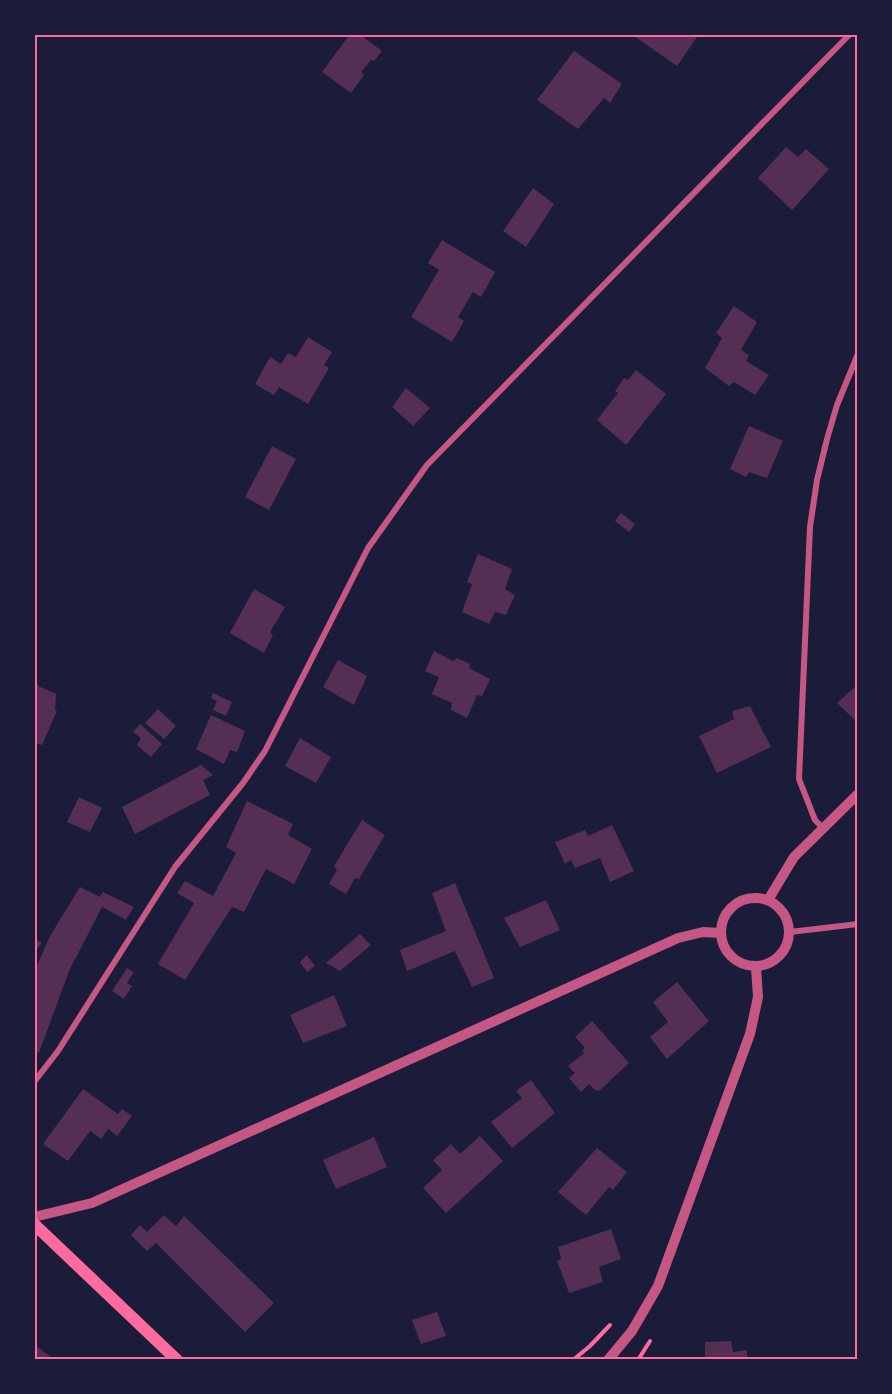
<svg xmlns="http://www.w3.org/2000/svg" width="892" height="1394" font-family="Rubik,sans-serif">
<rect width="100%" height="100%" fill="#1b1b3a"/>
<g fill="#542f53">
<polygon points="350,34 359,34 382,51 374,61 371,60 361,72 364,75 351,93 322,72"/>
<polygon points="631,34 699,34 677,66"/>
<polygon points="574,51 622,84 610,103 604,98 578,129 537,100"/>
<polygon points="786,147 798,157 806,149 829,169 792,210 758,178"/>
<polygon points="533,188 554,204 526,247 503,231"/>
<polygon points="442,240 495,272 481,297 473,292 458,317 464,321 452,342 411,317 439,270 428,263"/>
<polygon points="734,306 757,322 741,350 749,355 746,361 769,375 755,395 734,382 729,386 705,368 722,338 716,333"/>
<polygon points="308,337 332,352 324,365 329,368 308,404 279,387 274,395 255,384 270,357 281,364 288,353 296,357"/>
<polygon points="636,370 666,394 626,445 597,420 618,393 615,391 624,378 628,380"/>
<polygon points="406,388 430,408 413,426 392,407"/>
<polygon points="749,426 783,441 767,478 749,472 746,477 730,469"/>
<polygon points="272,446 296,459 269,510 245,497"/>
<polygon points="621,513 635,524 629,532 615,521"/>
<polygon points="478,554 512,569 505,589 515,595 506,615 495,612 489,624 462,612 472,584 467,582"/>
<polygon points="254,589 285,607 270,632 273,635 264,653 230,633"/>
<polygon points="434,651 453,661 457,658 470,664 469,668 490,679 482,696 477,695 467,718 451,710 452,703 432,694 439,677 425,671"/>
<polygon points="338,660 367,676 354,705 323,687"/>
<polygon points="34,684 56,694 55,710 57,711 42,745 34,742"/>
<polygon points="858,684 858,723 837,703"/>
<polygon points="213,693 232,702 226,716 213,710 217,701 211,698"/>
<polygon points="750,706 771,747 717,773 699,736 734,719 732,711"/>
<polygon points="158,709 176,726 164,739 145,723"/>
<polygon points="211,715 245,731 237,752 230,750 224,764 196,749"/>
<polygon points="140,724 162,744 151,757 137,745 141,738 133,732"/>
<polygon points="300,738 331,757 316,783 285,766"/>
<polygon points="201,765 213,775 203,780 210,795 135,834 122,807"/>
<polygon points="79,797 102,808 90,832 67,822"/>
<polygon points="247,801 293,824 288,835 312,849 294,884 266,869 244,912 232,907 185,980 158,964 194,903 177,893 185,881 213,896 236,853 226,847"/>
<polygon points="362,820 385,835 359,879 355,878 346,894 329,884 337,870 334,866"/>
<polygon points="612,825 634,871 610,882 600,858 575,868 571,860 565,864 555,842 585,830 588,836"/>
<polygon points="455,883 494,978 472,987 455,951 407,971 400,950 446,931 432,893"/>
<polygon points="80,887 100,897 103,892 134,907 126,920 102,907 69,971 39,1053 34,1051 34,972 50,936"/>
<polygon points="546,900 560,930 520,947 504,918"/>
<polygon points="360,934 371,945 340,971 326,963"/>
<polygon points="34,939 42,942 34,954"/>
<polygon points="307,955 315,966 307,972 300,962"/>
<polygon points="127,968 134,972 127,983 132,986 124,999 112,991"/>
<polygon points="677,982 709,1021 667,1059 650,1037 668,1022 653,1002"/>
<polygon points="334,995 347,1026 303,1043 290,1015"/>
<polygon points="592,1021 629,1063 599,1091 595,1090 589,1084 581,1092 569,1078 575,1073 568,1066 584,1053 582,1051 585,1048 575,1037"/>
<polygon points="531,1080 555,1113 512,1148 491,1122 522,1098 516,1091"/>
<polygon points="83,1089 118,1114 122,1109 132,1116 117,1136 108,1129 101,1139 90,1131 68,1161 43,1144"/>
<polygon points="480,1136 503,1161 446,1213 423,1188 442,1170 433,1160 451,1144 460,1154"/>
<polygon points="374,1137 387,1167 336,1189 323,1160"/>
<polygon points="597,1148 627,1172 613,1190 609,1187 586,1215 558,1192"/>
<polygon points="164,1215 176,1226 184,1216 274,1303 245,1332 156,1243 147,1251 131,1235 140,1225 147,1232"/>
<polygon points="611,1229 621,1259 599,1267 603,1282 569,1293 557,1261 561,1259 558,1247"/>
<polygon points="437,1312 446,1336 421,1344 412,1320"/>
<polygon points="731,1341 733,1352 747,1350 747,1359 705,1359 705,1342"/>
<polygon points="34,1344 53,1359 34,1359"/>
</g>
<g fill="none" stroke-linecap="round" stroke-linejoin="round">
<g stroke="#ff6b9d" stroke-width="4">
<polyline points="573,1360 590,1346 610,1325"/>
<polyline points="638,1360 650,1341"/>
</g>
<g stroke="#c65784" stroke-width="6">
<polyline points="823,828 815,820 799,779 810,527 817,480 827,439 837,405 858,354"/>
<polyline points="790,932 858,924"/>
<polyline points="34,1082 58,1051 175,867 243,783 265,751 368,548 427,465 850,34"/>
</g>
<g stroke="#c65784" stroke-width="10">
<circle cx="755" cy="932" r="34"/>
<polyline points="768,900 794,857 858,794"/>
<polyline points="34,1217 92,1203 678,938 703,932 721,933"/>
<polyline points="608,1360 632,1331 658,1286 750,1034 758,997 756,967"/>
</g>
<polyline stroke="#ff6b9d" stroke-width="12" points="34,1224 177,1360"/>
</g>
<rect width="892" height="1394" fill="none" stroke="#1b1b3a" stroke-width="72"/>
<rect x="36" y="36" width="820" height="1322" fill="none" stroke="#ff6b9d" stroke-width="2"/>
</svg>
